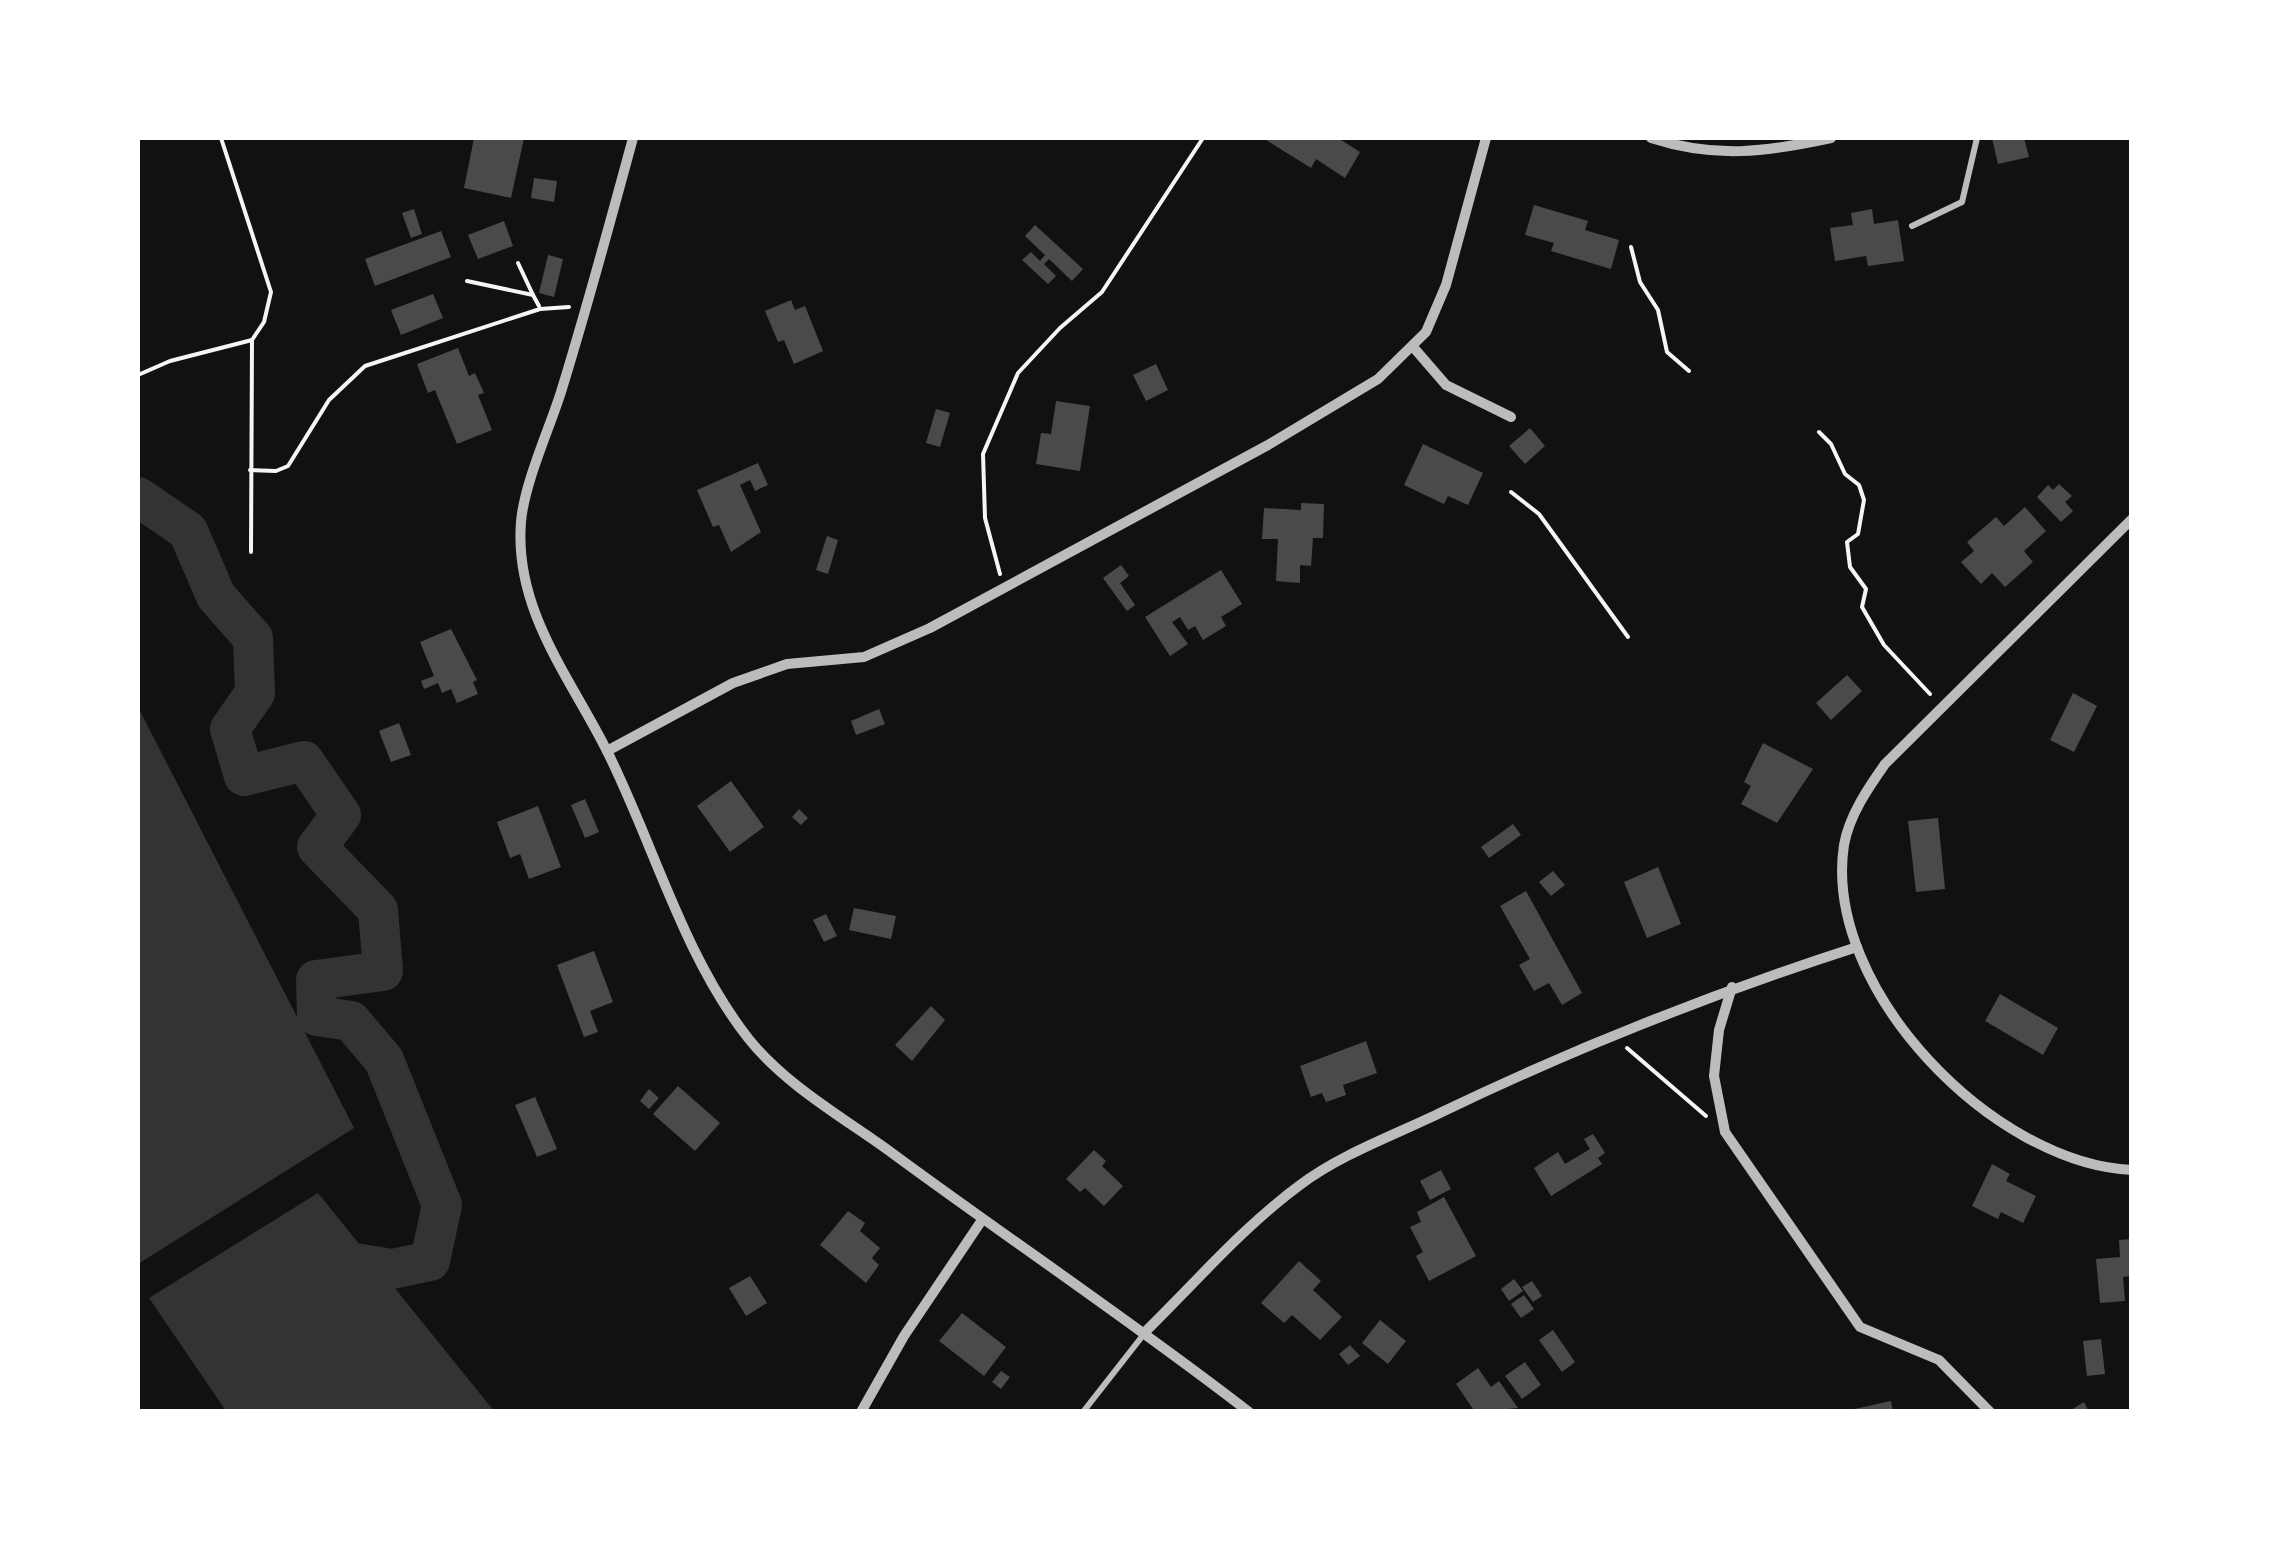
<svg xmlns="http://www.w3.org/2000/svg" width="2269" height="1549" font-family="Rubik,sans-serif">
<rect width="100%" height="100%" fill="#111"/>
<g fill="#333">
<polygon points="138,707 354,1128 138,1264"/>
<polygon points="318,1193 494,1411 226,1411 149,1298"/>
</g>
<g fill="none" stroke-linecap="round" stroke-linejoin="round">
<polyline stroke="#333" stroke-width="40" points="138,497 188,531 216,596 253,638 255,693 230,729 244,776 304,761 341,815 317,847 378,910 383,971 316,980 317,1016 351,1021 384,1060 442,1205 430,1261 392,1269 355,1263 338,1287"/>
</g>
<g fill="#4a4a4a">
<polygon points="474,138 524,138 511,198 464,188"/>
<polygon points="1263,138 1338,138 1360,152 1345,178 1316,159 1311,168"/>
<polygon points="1992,138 2024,138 2029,157 1998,164"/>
<polygon points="534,178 557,181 554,202 531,198"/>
<polygon points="1534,205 1588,221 1585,230 1619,240 1611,269 1551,251 1554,243 1525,235"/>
<polygon points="414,209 422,234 411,238 402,213"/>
<polygon points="1872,209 1874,224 1898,220 1904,261 1868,266 1866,256 1835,261 1830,228 1853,225 1851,213"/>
<polygon points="504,221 513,246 478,259 468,235"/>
<polygon points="1035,225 1083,269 1072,281 1049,259 1044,264 1056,276 1048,284 1022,260 1031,252 1040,261 1045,255 1025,236"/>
<polygon points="441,231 451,257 375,286 365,259"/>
<polygon points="548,255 563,259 554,297 539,293"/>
<polygon points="433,294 443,318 401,335 391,310"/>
<polygon points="791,300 795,310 805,306 823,351 794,364 784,340 778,342 765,311"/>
<polygon points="458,348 469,376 475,373 484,393 478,395 492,430 457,444 435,390 428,393 417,364"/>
<polygon points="1156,364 1168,390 1146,401 1133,375"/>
<polygon points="1056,401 1090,406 1080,471 1036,464 1041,433 1051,434"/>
<polygon points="936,409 950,413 940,447 926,443"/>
<polygon points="1530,428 1545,446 1525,464 1509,446"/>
<polygon points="1423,444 1483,473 1468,505 1448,496 1444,504 1404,485"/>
<polygon points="758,463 768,485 755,491 750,480 740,485 761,532 731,552 719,525 713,527 697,490"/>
<polygon points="2059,484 2072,496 2065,502 2073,511 2061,522 2037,497 2048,485 2053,490"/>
<polygon points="1301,503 1324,504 1323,538 1313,538 1311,566 1300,565 1300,583 1276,581 1278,539 1262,539 1264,508 1301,510"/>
<polygon points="2025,507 2046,531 2024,551 2033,562 2005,587 1992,573 1981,584 1961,562 1974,551 1967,542 1996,517 2004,526"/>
<polygon points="827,536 838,540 828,574 816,570"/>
<polygon points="1121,565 1129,576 1120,583 1135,605 1127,611 1103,578"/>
<polygon points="1221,570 1242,604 1221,617 1226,626 1203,640 1195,626 1188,630 1180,617 1172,622 1188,644 1170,656 1145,617"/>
<polygon points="451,629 477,680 473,682 478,694 457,703 451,689 442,693 438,683 424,689 421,681 434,676 420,642"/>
<polygon points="1847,675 1862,691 1831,720 1816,703"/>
<polygon points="2073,693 2097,706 2074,752 2050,740"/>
<polygon points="879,709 885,724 856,735 851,721"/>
<polygon points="399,723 411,755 391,762 379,731"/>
<polygon points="1763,743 1813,769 1777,823 1741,804 1751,786 1744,782"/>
<polygon points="731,781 764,827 730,852 697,806"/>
<polygon points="585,799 599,832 585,838 571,805"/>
<polygon points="538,806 561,867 529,879 520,854 510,858 497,822"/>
<polygon points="799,809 808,818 801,825 792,817"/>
<polygon points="1938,818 1945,889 1916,892 1908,821"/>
<polygon points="1513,824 1521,835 1489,858 1481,847"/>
<polygon points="1658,867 1681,924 1647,938 1624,882"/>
<polygon points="1553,871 1565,885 1551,896 1539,882"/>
<polygon points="1526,891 1582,993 1562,1005 1549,983 1534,991 1519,965 1530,959 1500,906"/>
<polygon points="854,908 896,916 891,939 849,930"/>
<polygon points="826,914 837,936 824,942 813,920"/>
<polygon points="594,951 613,1002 590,1011 598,1032 584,1037 557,965"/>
<polygon points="2000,994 2058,1028 2043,1055 1985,1021"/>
<polygon points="931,1006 945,1020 912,1061 895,1045"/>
<polygon points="1366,1041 1377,1073 1343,1085 1346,1095 1326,1102 1322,1093 1311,1097 1300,1066"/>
<polygon points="678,1086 720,1123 695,1151 653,1114"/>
<polygon points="649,1089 659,1098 649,1109 640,1101"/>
<polygon points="535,1097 557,1149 537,1157 515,1105"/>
<polygon points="1593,1134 1605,1153 1598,1158 1602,1164 1551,1196 1534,1168 1558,1152 1565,1164 1590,1149 1584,1139"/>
<polygon points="1094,1150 1106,1161 1102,1166 1123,1186 1104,1206 1085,1188 1080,1192 1066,1179"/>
<polygon points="1992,1164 2010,1174 2006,1181 2036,1196 2023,1223 2001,1212 1998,1219 1972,1206"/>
<polygon points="1441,1170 1451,1189 1430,1200 1420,1181"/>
<polygon points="1444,1197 1476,1256 1429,1281 1416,1256 1423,1252 1410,1227 1421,1222 1417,1212"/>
<polygon points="848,1211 865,1223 860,1231 880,1248 872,1258 879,1265 866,1283 820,1245"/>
<polygon points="2132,1239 2132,1276 2123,1277 2125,1301 2100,1303 2096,1259 2120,1257 2119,1240"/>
<polygon points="1299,1261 1321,1281 1313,1290 1342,1317 1320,1340 1292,1315 1284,1323 1261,1303"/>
<polygon points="750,1276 767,1303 746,1316 729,1288"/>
<polygon points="1514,1279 1523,1291 1509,1301 1501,1289"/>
<polygon points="1532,1281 1542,1296 1533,1302 1522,1287"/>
<polygon points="1524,1295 1534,1309 1521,1318 1511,1304"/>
<polygon points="962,1313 1006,1347 984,1376 939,1341"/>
<polygon points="1380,1320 1406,1341 1388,1364 1362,1343"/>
<polygon points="1553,1330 1575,1362 1562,1372 1539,1340"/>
<polygon points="2101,1339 2105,1374 2087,1376 2083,1341"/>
<polygon points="1350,1345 1360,1356 1348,1365 1339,1354"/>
<polygon points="1525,1362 1541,1385 1522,1399 1505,1376"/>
<polygon points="1478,1368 1491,1387 1499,1381 1518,1408 1475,1412 1456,1384"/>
<polygon points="1001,1371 1010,1377 1001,1389 992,1382"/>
<polygon points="1891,1401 1893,1412 1850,1412 1850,1410"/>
<polygon points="2084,1402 2089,1412 2068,1412"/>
</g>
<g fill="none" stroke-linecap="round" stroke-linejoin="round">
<g stroke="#f5f5f5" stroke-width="4">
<polyline points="221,138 271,292 264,322 252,340 251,552"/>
<polyline points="1631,247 1640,282 1658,310 1667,352 1689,371"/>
<polyline points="518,263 533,295"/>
<polyline points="467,281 533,295 539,306"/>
<polyline points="138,375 170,361 252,340"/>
<polyline points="1819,432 1831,444 1845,474 1859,485 1864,500 1858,534 1847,542 1850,567 1866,589 1862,607 1884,645 1930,694"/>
<polyline points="250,470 276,471 288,466 329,400 365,366 540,309 569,307"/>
<polyline points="1511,492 1539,514 1628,637"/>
<polyline points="1000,574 985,518 983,454 1018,373 1060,328 1102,292 1203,138"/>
<polyline points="2132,723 2132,726"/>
<polyline points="1627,1048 1706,1116"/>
</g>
<g stroke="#bcbcbc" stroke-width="6">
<polyline points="1912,226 1962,202 1977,138"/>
<polyline points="1083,1412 1144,1334"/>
</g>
<g stroke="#bcbcbc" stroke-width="10">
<path d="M 633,138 C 610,223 587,308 561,392 C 549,430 524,484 521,522 C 514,610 570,677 607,751 C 654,845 683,955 748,1038 C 785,1085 844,1118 892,1153 C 1010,1240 1133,1322 1249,1412"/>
<path d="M 1651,138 C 1716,159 1766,152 1831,138"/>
<polyline points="1414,348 1446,385 1511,417"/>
<path d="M 2132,519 L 1885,764 C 1868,788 1849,816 1844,845 C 1822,988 1993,1164 2132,1170"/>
<polyline points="607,751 733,683 787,664 864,657 930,628 1268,445 1378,379 1426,332 1446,285 1486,138"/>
<polyline points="1732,987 1719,1030 1714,1076 1725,1132 1860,1327 1939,1360 1990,1412"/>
<path d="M 1146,1331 C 1196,1282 1243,1227 1300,1185 C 1341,1154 1395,1135 1442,1112 C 1577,1047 1714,993 1857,947"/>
<polyline points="861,1412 904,1336 982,1220"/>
</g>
</g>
<rect width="2269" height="1549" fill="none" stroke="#ffffff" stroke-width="280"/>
</svg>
